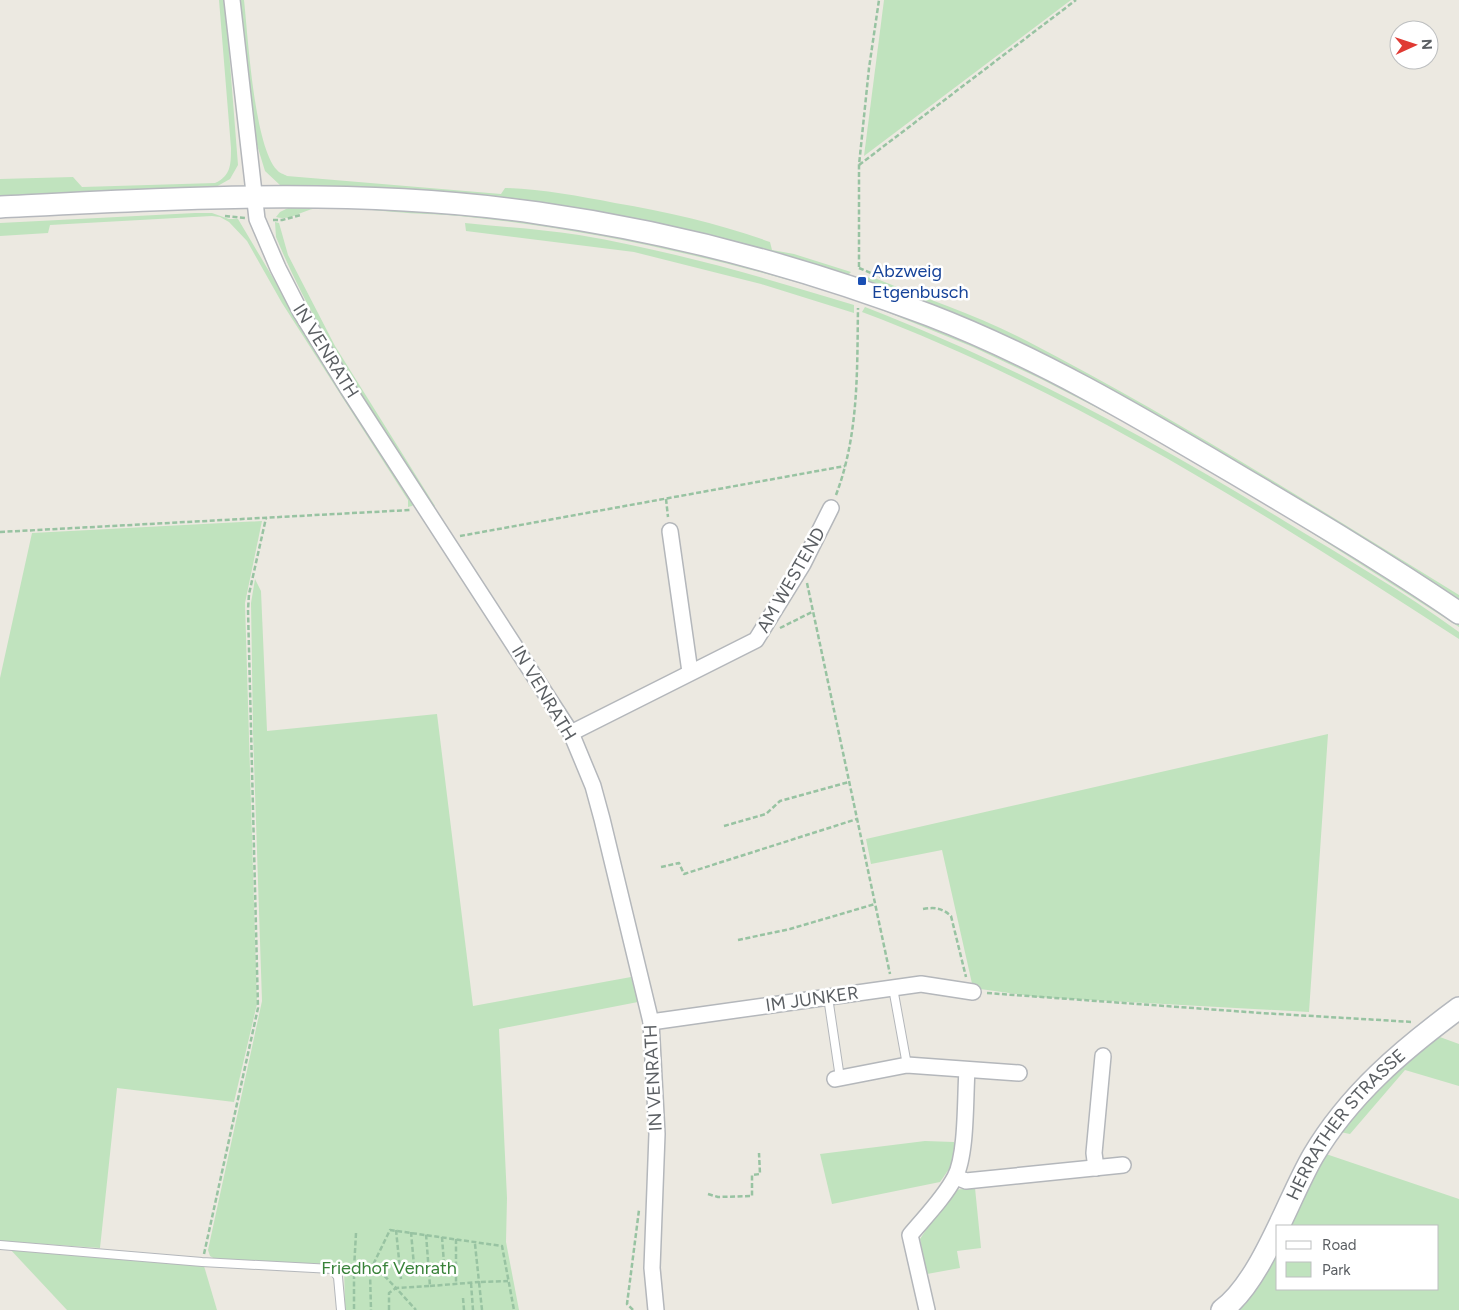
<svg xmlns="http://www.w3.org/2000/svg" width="1459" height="1310" font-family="Figtree,sans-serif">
<rect width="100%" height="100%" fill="#ece9e1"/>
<g fill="#c0e3be">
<path d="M 219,0 L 225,0 L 238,165 L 230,179 L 214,188 L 0,198 L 0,179 L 73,177 L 82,187 L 215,183 C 231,176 231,164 231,148 Z"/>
<path d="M 236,0 L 244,0 C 248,36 254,146 277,170 C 279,173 284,174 287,176 L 501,194 L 505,188 C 542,189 578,196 615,203 C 668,212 720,224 770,242 L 772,250 L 794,254 L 851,272 L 846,277 L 740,246 L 281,186 L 265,171 L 254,135 Z"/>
<polygon points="884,0 1071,0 864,156"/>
<path d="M 363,205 L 542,222 L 709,253 L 850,298 C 722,259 593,229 459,216 C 438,214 416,214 395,212 C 370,210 345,206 320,208 C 305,208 290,222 276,217 L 280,212 L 290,207 Z"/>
<polygon points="195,213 212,213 229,219 238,219 310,340 414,504 412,506 408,507 408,500 282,303 247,241 229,222 220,217 212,216 50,225 48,233 0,236 0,223"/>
<path d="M 275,222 L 279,223 L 288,255 L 335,346 L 435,506 L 433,507 C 376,419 316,334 276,237 Z"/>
<path d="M 465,223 C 503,227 541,229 579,235 C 673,251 763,277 854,305 L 854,313 L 761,284 L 634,252 L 466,231 Z"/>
<path d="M 866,277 L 877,279 C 927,299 979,316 1027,341 C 1176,418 1317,508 1459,595 L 1459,603 L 1431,585 L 868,284 L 865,281 Z"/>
<polygon points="874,301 998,353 1146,430 1459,621 1459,627 1282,514 1134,427 1041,379 973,347 867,304"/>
<path d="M 865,307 C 1015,365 1149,438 1286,522 C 1344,557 1404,592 1459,632 L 1459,639 C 1268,516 1075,392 862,312 Z"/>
<polygon points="262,521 245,603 257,1004 234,1102 117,1088 100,1248 0,1241 0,678 32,533"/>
<polygon points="255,579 261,591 267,731 437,714 473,1006 631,977 638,1002 499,1029 507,1198 506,1242 519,1310 345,1310 344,1265 215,1259 210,1256 208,1250 211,1236 262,1001 253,732 251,603"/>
<polygon points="1328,734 1309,1012 1037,997 973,988 942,850 871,864 866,839"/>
<polygon points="1437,1036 1459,1044 1459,1086 1405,1070 1350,1134 1340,1132 1376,1089"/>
<polygon points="925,1141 954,1142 954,1162 940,1182 832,1204 820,1154"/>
<polygon points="1326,1154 1459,1199 1459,1310 1240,1310 1278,1242 1278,1289 1438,1289 1438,1226 1286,1226"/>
<polygon points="975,1188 981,1248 957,1251 960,1268 927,1274 920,1239 952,1190"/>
<polygon points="9,1248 204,1266 217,1310 67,1310"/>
</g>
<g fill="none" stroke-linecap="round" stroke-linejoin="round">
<defs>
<g id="lane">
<polyline points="893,988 907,1065"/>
<polyline points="828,997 840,1078"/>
<polyline points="0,1245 202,1262 332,1269 338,1277 341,1310"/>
</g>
<g id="street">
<polyline points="232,0 257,219 278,268 300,311 348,389 571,733 593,786 602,819 651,1022 657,1134 652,1268 656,1310"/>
<polyline points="670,531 690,672"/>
<polyline points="571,733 756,640 803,564 831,508"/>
<polyline points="651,1022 921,984 973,992"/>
<polyline points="835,1079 907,1065 1019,1073"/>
<polyline points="1096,1168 1094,1153 1103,1056"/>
<polyline points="956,1177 966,1181 1123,1165"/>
<path d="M 927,1310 L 910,1235 C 925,1217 944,1198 955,1177 C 967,1154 965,1097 967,1070"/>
</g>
<g id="secondary">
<path d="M 0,207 C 179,198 359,187 538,213 C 672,232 803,267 929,315 C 1036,356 1136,415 1234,473 C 1310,518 1386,563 1459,613"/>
<path id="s1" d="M 1222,1310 C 1261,1282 1288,1199 1313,1156 C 1349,1095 1402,1050 1459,1008"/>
</g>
</defs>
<use href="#lane" stroke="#b4b7bb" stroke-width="10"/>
<use href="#street" stroke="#b4b7bb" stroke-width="18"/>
<use href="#secondary" stroke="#b5b8bd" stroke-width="24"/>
<g stroke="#98c3a2" stroke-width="2.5" stroke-dasharray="5 2.5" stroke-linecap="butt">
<polyline points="859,165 1076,0"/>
<polyline points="225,216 245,218"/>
<polyline points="273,220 282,220 301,215"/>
<polyline points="859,267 859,165 869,68 879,0"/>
<polyline points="859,268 883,278"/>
<path d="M 836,495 C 859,434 857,371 858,308"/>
<polyline points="666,499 668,517"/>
<polyline points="0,532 410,510"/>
<polyline points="460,536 845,466"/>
<polyline points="807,583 890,974"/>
<polyline points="780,628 812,612"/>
<polyline points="724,826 766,814 780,801 849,782"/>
<polyline points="661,867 679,863 684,874 857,819"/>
<path d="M 923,909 C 935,907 942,908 951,916 L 966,977"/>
<polyline points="738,940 790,929 875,904"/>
<polyline points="987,993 1261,1013 1413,1022"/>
<polyline points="708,1194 718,1197 752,1196 752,1175 760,1174 759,1153"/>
<polyline points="396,1230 401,1279"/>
<polyline points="411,1232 415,1277"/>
<polyline points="356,1233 354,1269 370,1271 390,1230 502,1246 514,1310"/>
<polyline points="442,1237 445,1277"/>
<polyline points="456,1239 456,1284"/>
<polyline points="204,1254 258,1008 248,610 249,594 266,518"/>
<polyline points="374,1265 396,1288 430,1286 426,1234"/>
<polyline points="344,1269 354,1269 354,1310"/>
<polyline points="370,1272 371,1310"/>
<polyline points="471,1283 473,1310"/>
<polyline points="430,1286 479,1282 475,1244"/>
<polyline points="463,1298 464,1310"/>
<polyline points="389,1310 389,1293 396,1288 416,1310"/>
<polyline points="482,1310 479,1282 508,1281"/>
<polyline points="633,1310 627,1304 639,1210"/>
</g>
<use href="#lane" stroke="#fff" stroke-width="8"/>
<use href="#street" stroke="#fff" stroke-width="15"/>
<use href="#secondary" stroke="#fff" stroke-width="21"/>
</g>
<rect fill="#1a4fb4" stroke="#fff" stroke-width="2" x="857" y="276" width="10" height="10" rx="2.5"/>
<g text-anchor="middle" stroke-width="5" stroke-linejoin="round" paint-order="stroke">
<g font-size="18" fill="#164399" stroke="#fff" text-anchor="start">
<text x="872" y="277">Abzweig<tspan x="872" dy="21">Etgenbusch</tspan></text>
</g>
<g font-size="18" fill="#5a5e62" stroke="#fff">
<text transform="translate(326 351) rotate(58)" y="6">IN VENRATH</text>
<text transform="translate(791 580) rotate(-60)" y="6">AM WESTEND</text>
<text transform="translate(544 693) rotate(59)" y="6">IN VENRATH</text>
<text transform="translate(812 999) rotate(-8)" y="6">IM JUNKER</text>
<text transform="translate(653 1078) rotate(-93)" y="6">IN VENRATH</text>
<text dy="6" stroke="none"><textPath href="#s1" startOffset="225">HERRATHER STRASSE</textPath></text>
</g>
<g font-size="18" fill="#388239" stroke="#fff">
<text x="389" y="1274">Friedhof Venrath</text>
</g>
</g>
<rect x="1276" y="1225" width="162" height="65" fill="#ffffff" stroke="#bdbfc0"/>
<rect x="1286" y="1241" width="25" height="8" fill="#ffffff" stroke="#bdbfc0"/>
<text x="1322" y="1250" font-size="15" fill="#5a5e62">Road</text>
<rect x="1286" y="1262" width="25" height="15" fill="#c0e3be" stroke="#bdbfc0"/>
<text x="1322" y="1275" font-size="15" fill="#5a5e62">Park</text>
<g transform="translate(1414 45) rotate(87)"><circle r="24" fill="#ffffff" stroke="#bdbfc0"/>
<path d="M0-4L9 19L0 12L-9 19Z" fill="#e03a33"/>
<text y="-8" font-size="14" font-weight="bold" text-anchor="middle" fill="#5a5e62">N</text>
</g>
</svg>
